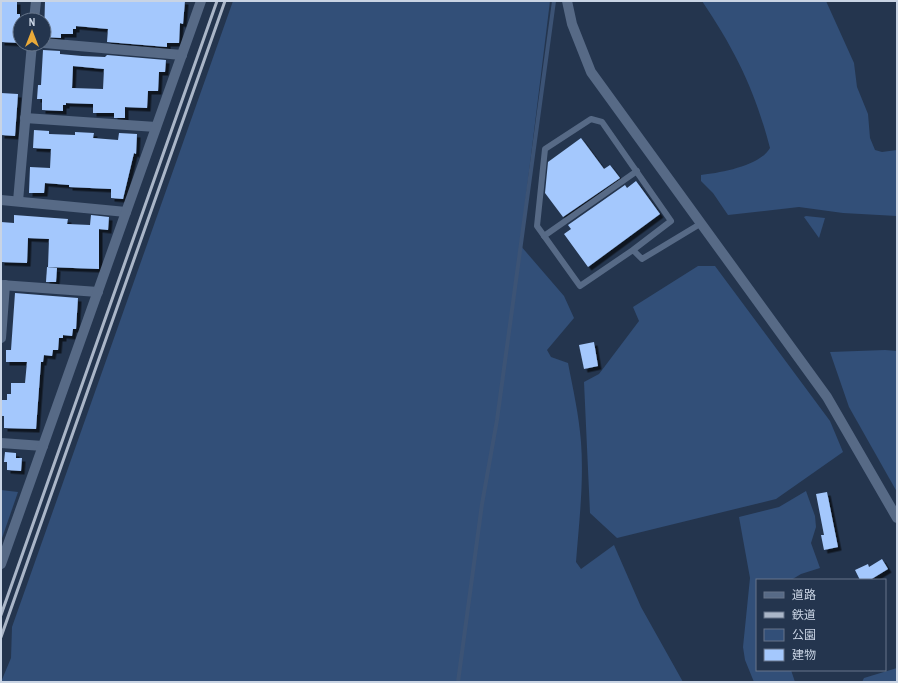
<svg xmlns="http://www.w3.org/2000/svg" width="898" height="683" font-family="'Archivo Narrow','Noto Sans JP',sans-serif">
<defs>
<filter id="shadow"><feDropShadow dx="3.5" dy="3.5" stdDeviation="0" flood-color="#0009"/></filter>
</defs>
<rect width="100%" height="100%" fill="#24354e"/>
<g fill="#324f78">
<path d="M 233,1 L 550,1 L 520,245 L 564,296 L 574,318 L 547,350 L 551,357 L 568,363 C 573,389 579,415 581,442 C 584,482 579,523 576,562 L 581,569 L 614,545 L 641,607 L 683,682 L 1,682 L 11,658 L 12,627 Z"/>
<path d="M 702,1 L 826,1 L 854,63 L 857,87 L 868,114 L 870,138 L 875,150 L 882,152 L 897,150 L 897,216 L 843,213 L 799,207 L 728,215 L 713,193 L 701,181 L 701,175 C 720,173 760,166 770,148 C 755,90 735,50 702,1 Z"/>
<polygon points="806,216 825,218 819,238 804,217"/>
<polygon points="698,266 715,266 830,421 843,452 776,499 617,538 590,513 584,382 599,374 639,321 633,307"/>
<polygon points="885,350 897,351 897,492 849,407 830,352"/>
<polygon points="1,490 18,492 1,541"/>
<polygon points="806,491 815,516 816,527 811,543 820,568 801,574 791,580 757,580 757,670 791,670 795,682 754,682 745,660 743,647 750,578 739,517 779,507"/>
<polygon points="897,668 897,682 862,682 864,678"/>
</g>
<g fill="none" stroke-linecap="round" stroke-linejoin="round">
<polyline stroke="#3c5375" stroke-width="4" points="458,682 482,504 497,420 554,1"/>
</g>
<g fill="#a4c8fd" fill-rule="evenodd" filter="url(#shadow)">
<polygon points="2,1 17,1 17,14 20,14 20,43 1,42"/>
<polygon points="45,1 185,1 183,24 180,23 179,43 167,43 167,47 107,42 108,29 76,26 76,29 73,29 73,34 61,34 61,38 44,37"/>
<path d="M 43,50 L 60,51 L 60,54 L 82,56 L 105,57 L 107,55 L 166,60 L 165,72 L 159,72 L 158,91 L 148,91 L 147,108 L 125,107 L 125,118 L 114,118 L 114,113 L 93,113 L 93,104 L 66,103 L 66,105 L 63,105 L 63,111 L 42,110 L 42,99 L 37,99 L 38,85 L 41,85 ZM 73,66 L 104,69 L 103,89 L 72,88 Z"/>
<polygon points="1,93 18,94 15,136 1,135"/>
<polygon points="34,130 49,131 49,134 75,135 75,132 94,133 93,138 118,140 119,133 137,134 136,154 134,153 123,199 111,198 111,189 69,187 69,185 45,183 44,193 29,193 30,167 50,168 51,149 33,148"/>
<polygon points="581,138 604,169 610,165 620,178 563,217 545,193 548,162"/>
<polygon points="636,181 660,214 588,267 564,234 571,229 568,225 625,185 627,188"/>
<polygon points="14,215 68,219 67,224 90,225 91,215 109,217 108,230 99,229 99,269 48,267 49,239 28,238 27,263 1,262 1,222 14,223"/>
<polygon points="47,267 57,268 56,282 46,282"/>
<polygon points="15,293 78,298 76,329 73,329 72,336 63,335 63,338 59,338 58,350 53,350 52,356 44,355 43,362 41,362 36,429 4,428 4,416 1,416 1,400 7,400 7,394 11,394 11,383 25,383 27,362 6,362 6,350 11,350"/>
<polygon points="594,342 598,366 584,369 579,345"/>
<polygon points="5,452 16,453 16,458 22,458 21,471 7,470 7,462 4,462"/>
<polygon points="827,492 838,547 824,550 821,535 824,535 816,494"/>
<polygon points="882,559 888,569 870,580 860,580 855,570 868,564 869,567"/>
</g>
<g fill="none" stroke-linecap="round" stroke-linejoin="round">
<g stroke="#576a86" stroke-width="6">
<polyline points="544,236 637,171"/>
<polyline points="633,250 671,221 602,122 591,119 545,149 537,226 580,286 633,250 642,259 700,224"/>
</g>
<g stroke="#576a86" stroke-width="10">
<polyline points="567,1 572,24 591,72 827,397 897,518"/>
<polyline points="34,20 36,1"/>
<polyline points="44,43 182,55"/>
<polyline points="25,118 156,127"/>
<polyline points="1,200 126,212"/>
<polyline points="18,201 32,44"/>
<polyline points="1,285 98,292"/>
<polyline points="1,338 5,285"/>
<polyline points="1,443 43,446"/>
<polyline points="1,564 201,1"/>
</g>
<g stroke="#aab6c8" stroke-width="3">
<polyline points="1,615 217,1"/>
<polyline points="1,637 225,1"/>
</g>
</g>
<rect width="898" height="683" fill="none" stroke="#c9d4e4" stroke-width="4"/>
<rect x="756" y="579" width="130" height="92" fill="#24354e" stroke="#66758a"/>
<rect x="764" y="592" width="20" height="6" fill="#576a86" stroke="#66758a"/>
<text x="792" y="599" font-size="12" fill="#c9d4e4">道路</text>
<rect x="764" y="612" width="20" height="6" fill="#aab6c8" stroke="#66758a"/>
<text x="792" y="619" font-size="12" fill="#c9d4e4">鉄道</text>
<rect x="764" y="629" width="20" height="12" fill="#324f78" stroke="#66758a"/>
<text x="792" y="639" font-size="12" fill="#c9d4e4">公園</text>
<rect x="764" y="649" width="20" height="12" fill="#a4c8fd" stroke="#66758a"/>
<text x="792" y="659" font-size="12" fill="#c9d4e4">建物</text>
<g transform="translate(32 32)"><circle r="19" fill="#24354e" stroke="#66758a"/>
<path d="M0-3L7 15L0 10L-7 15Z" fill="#eaaa39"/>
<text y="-6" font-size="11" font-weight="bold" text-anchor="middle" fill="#c9d4e4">N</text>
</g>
</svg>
